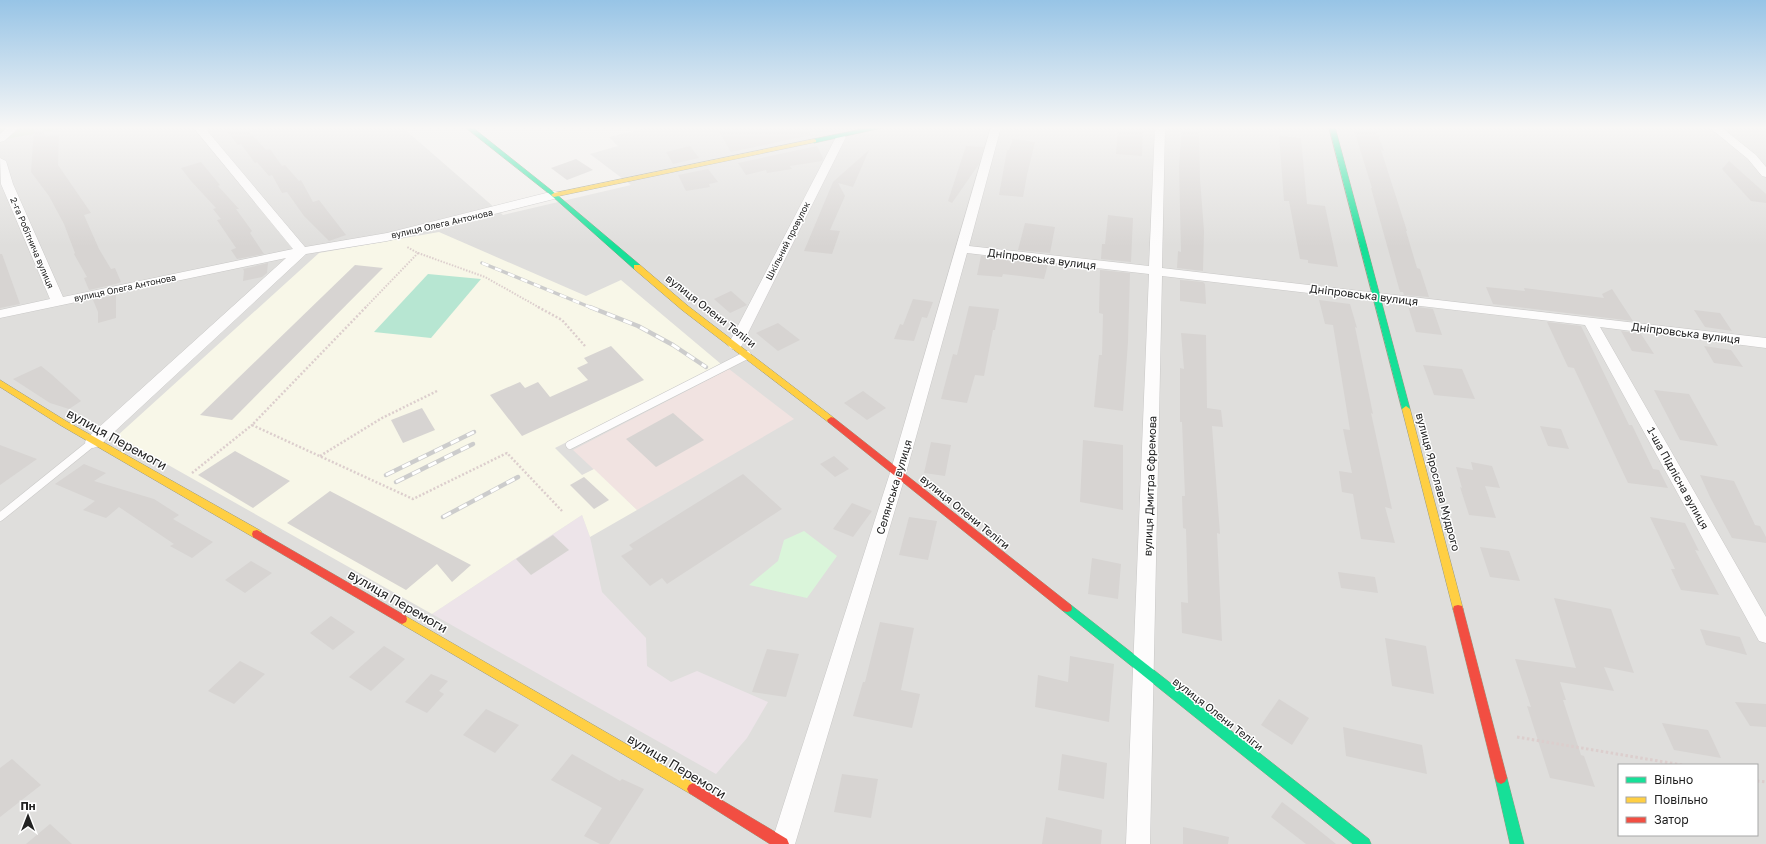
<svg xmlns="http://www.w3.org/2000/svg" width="1766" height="844" font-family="'Golos Text',sans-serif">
<rect width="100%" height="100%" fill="#f0eeeb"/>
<path fill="#dfdedc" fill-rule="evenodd" d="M 0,127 L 402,127 L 503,215 L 631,185 L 590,154 L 618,146 L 609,137 L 650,127 L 1766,127 L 1766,844 L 0,844 ZM 1619,765 L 1757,765 L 1757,835 L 1619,835 Z"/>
<polygon fill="#f1e3e1" points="729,369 794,419 637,510 573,450"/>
<polygon fill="#ede4e9" points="582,515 590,537 602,592 646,638 647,666 671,682 697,671 768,702 747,738 716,774 432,614"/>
<polygon fill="#f8f7e8" points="439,232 586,296 621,280 721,364 555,448 582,475 594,469 637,510 590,537 582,515 432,614 117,436 319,253"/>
<polygon fill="#cbdec1" points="0,127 72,127 0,140"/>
<polygon fill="#daf5da" points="804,531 837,556 807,598 749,585 778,561 784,540"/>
<polygon fill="#b7e6d2" points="428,274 481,279 431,338 374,332"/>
<g fill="#d7d4d2">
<polygon points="34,127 42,127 45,137 59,134 58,165 91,213 84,215 99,249 111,269 115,268 121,282 116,284 89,290 84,278 87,277 74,254 75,253 64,224 49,196 31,172"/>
<polygon points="223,127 245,127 266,150 270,149 282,166 285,165 299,181 301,180 313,202 319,200 346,235 329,241 304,216 287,192 282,193 272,175 269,176 257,162 255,163 241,144 238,145"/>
<polygon points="730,127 806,127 811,135 731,152 718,130"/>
<polygon points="1118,127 1143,127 1142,156 1116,154"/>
<polygon points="1353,127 1375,127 1384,151 1381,150 1407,231 1406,231 1417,268 1420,269 1429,297 1404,295 1403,292 1400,292 1371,188 1372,188"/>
<polygon points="1182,128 1199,130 1200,179 1204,231 1203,271 1177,268 1178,251 1181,252 1179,166"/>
<polygon points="1279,136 1301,138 1307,204 1325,206 1338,267 1308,263 1308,260 1300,259 1289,201 1284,201"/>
<polygon points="1013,139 1035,142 1027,175 1023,197 999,195 1007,150 1009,150"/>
<polygon points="690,146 699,158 673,164 666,152"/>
<polygon points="817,146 823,158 822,161 790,166 792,169 767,173 766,170 746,175 738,163"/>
<polygon points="966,146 984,147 979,164 952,203 948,201"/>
<polygon points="869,150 853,187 838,183 845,196 830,230 840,231 832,254 804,251 833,182"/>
<polygon points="576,159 593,170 567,180 551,168"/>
<polygon points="1729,161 1766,194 1766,203 1751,201 1722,169"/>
<polygon points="201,162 220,185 218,186 239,209 236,209 252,231 250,233 264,254 237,259 231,250 236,248 217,220 221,219 213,209 216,208 191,181 181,168"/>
<polygon points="708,169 718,182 709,184 710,187 686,191 678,175"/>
<polygon points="1108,215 1133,218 1131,262 1101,259 1102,244 1105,244"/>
<polygon points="1025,223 1055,227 1050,253 1018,250"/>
<polygon points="0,254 2,254 20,304 0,308"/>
<polygon points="981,256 1048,264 1044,279 1003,274 1002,277 977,275"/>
<polygon points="268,263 267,273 262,277 243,281 244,271 243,269"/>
<polygon points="355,265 383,268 232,420 200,415"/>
<polygon points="1100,270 1130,273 1128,342 1123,411 1094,407 1099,355 1102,355 1103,314 1099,313"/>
<polygon points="1180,280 1203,282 1205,284 1206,304 1180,301"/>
<polygon points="1486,287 1525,291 1524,288 1604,298 1602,294 1612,289 1633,321 1493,304"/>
<polygon points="731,291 747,305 730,313 714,299"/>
<polygon points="116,295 116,318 98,323 98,312 93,300"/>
<polygon points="913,299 933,302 927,318 922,317 914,341 894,339 900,324 903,325"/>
<polygon points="1319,300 1350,304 1357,328 1355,327 1373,414 1371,413 1392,509 1385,507 1395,543 1361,539 1353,494 1342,492 1339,471 1352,473 1343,429 1350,430 1333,325 1325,324"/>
<polygon points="969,306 999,309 995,330 993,330 984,376 975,375 967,403 941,399 953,354 957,355"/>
<polygon points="1408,306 1433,309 1442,335 1416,332"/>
<polygon points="1694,310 1720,313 1732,331 1705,327"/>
<polygon points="1547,322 1581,326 1629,425 1632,425 1653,469 1659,470 1668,488 1628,483 1574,368 1568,367"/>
<polygon points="778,323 800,340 778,351 756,333"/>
<polygon points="1621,331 1641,334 1654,354 1632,351"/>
<polygon points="1181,333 1206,335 1207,408 1221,410 1223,427 1212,426 1220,534 1217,533 1222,641 1182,633 1181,602 1188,603 1186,529 1183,528 1182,496 1185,496 1182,422 1180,422 1180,368 1184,369"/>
<polygon points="611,346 644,380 522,436 490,395 520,382 525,388 538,382 550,397 588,380 577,368 588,363 584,358"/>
<polygon points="1704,346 1731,350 1743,367 1714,363"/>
<polygon points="1423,365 1462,369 1475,399 1434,395"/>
<polygon points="41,366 51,374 81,401 69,409 50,403 13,379"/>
<polygon points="1654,390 1689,394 1718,446 1680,440"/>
<polygon points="863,391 886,408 867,420 844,403"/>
<polygon points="422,408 435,430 403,443 391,420"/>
<polygon points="673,413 704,440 656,467 626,439"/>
<polygon points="1540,426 1561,429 1569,449 1548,446"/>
<polygon points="1083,440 1123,445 1123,510 1080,502"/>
<polygon points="931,442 951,445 945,476 924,473"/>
<polygon points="0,445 37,459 0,485"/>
<polygon points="235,451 290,481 253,508 198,475"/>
<polygon points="834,456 849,469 835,477 820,464"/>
<polygon points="1471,462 1492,466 1500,488 1485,486 1496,518 1469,515 1460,487 1462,488 1456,467 1473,470"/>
<polygon points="84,464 106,473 94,481 154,499 179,515 173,519 213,542 192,558 170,546 174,544 119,507 106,518 83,510 95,501 55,484"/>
<polygon points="743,474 782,509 667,584 662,578 650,586 621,556 633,549 629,545"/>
<polygon points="1700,475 1734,481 1755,525 1760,526 1766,537 1766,543 1732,538 1710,497"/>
<polygon points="584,477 609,500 594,509 570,485"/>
<polygon points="330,491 450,554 471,565 452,582 437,564 406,590 287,523"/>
<polygon points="852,503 872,511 853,537 833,529"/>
<polygon points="909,517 937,521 928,560 899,555"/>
<polygon points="1650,517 1685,523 1699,551 1695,550 1719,595 1681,590 1671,569 1675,569"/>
<polygon points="553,535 569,550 531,575 516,559"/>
<polygon points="1480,547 1509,551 1520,581 1490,577"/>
<polygon points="1092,558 1121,564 1118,599 1088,594"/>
<polygon points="251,561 272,573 245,593 225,580"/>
<polygon points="1338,572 1375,577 1378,593 1341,588"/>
<polygon points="1554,598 1611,609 1634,673 1604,667 1614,691 1560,682 1566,700 1563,700 1581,755 1584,756 1595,787 1550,778 1527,706 1531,707 1515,659 1576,668"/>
<polygon points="331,616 355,632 333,650 310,633"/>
<polygon points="880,622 914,628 901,690 920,694 912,728 853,716 863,682 865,682"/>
<polygon points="1700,629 1740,637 1747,655 1706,645"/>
<polygon points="1385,638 1426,646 1434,694 1392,686"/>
<polygon points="384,646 405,659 371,691 349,677"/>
<polygon points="767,649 799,654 786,697 752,692"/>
<polygon points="1070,656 1114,664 1109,722 1035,707 1038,675 1068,682"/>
<polygon points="240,661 265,674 234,704 208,691"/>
<polygon points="431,674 448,681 439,691 444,694 427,713 405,702"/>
<polygon points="1279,699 1309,718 1292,745 1261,725"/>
<polygon points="1735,702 1766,704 1766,727 1750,726"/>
<polygon points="486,709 519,725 495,753 463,735"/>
<polygon points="1662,723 1708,730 1721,758 1674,750"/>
<polygon points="1343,727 1422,745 1427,774 1346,756"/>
<polygon points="572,754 620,781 622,779 644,789 609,844 600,844 584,836 602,808 551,780"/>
<polygon points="1062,754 1107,763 1104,799 1058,790"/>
<polygon points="12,759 41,785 0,817 0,768"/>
<polygon points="842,774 878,779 871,818 834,812"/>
<polygon points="1282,802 1310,823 1336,844 1306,844 1271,817"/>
<polygon points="1046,817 1102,830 1101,844 1042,844"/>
<polygon points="50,824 72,844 26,844"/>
<polygon points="1183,827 1229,837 1228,844 1183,844"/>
</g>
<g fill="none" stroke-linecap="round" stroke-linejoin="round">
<defs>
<g id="lane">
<polyline points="570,445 747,355"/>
<polyline points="0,517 93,442"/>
</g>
<g id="street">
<polygon points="8,127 20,127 4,141 0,142 0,134"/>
<polygon points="193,127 204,127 305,247 387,233 554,191 558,192 560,195 558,198 387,241 306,254 99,446 93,448 87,446 85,442 87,438 286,258 0,318 0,310 50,299 1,184 0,158 6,161 13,184 63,297 293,249"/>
<polygon points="991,127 1001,127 969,246 1149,266 1155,127 1165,127 1162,268 1766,338 1766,348 1600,327 1766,617 1766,643 1759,641 1585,325 1162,276 1150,844 1126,844 1149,274 967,253 906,473 795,844 771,844 890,473"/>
<polygon points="1709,127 1721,127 1756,155 1766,167 1766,177 1762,176 1748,159"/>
<polygon points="841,134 846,137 742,345 740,348 735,350 730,348 728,345 836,137"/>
</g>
<g id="fast">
<polygon points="465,127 472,127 556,194 640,265 640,269 634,269 552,196"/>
<polygon points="872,127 886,127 814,143 811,141 814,139"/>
<polygon points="1329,127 1335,127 1410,409 1406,412 1402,409"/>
<polygon points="1067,604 1071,605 1369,839 1371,844 1353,844 1063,611 1062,608 1063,605"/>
<polygon points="1501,772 1505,774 1507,778 1524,844 1510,844 1495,778 1497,774"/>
</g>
<g id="slow">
<polygon points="814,139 816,140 816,142 554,197 551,195 554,193"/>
<polygon points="634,265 640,265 688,306 834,418 835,420 834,422 828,422 682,310 634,269"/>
<polygon points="0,380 66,421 261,531 262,534 261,537 257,538 253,537 60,425 0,387"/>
<polygon points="1406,406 1410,409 1463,609 1462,612 1458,613 1454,612 1453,609 1402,409"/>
<polygon points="402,614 697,785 699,789 697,793 693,795 689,793 398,622 397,619 398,616"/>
</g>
<g id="jam">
<polygon points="831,417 834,418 1071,605 1072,608 1071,611 1067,612 1063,611 828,422 827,420"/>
<polygon points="257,530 406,616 407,619 406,622 402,624 398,622 253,537 252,534 253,531"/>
<polygon points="1458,605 1462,606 1463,609 1507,778 1505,782 1501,784 1497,782 1495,778 1453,609 1454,606"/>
<polygon points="693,783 787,839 789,844 770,844 689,793 687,789 689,785"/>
</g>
</defs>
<use href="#lane" stroke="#c9c8c7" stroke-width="9"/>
<use href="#street" stroke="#c9c8c7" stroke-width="1"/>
<use href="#fast" stroke="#999a82" stroke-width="1"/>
<use href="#slow" stroke="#999a82" stroke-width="1"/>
<use href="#jam" stroke="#999a82" stroke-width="1"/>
<g stroke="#dccecd" stroke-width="2" stroke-dasharray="1.5 1.5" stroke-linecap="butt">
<polyline points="418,253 485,277 540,308"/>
<polyline points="365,308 418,253 407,247"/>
</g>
<g stroke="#dccecd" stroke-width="2.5" stroke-dasharray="2 2" stroke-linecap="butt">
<polyline points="366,307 252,425 413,499 507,453 562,511"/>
<polyline points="538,307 562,320 585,346"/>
<polyline points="320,456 382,418 437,391"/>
<polyline points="192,473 252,425"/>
</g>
<g stroke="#dccecd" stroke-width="3" stroke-dasharray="2.5 2.5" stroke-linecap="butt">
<polyline points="1517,737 1682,765"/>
<polyline points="1757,781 1766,782"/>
</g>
<use href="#lane" stroke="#fdfcfc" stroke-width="8"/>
<use href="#street" fill="#fdfcfc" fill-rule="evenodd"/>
<use href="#fast" fill="#16e098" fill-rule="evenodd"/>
<use href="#slow" fill="#ffcf43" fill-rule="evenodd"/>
<use href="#jam" fill="#f24e42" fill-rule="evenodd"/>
<defs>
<polyline id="rail-far1" points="482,263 592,308"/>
<g id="rail">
<polyline points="590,307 638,326 673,345 706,367"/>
<polyline points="386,475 474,432"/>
<polyline points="396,482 473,444"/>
<polyline points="443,517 518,477"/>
</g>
</defs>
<use href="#rail-far1" stroke="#ccc" stroke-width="3.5"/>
<use href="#rail" stroke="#ccc" stroke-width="4.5"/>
<use href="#rail-far1" stroke="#fff" stroke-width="2.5" stroke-dasharray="7" stroke-linecap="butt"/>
<use href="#rail" stroke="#fff" stroke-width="3" stroke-dasharray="9" stroke-linecap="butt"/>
</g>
<linearGradient id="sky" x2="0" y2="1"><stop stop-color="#97c4e6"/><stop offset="0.52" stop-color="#f8f7f6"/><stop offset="1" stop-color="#f8f7f6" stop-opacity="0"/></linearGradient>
<rect width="1766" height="246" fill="url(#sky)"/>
<g text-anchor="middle" stroke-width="3" stroke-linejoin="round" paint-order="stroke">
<g font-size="9" fill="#222" stroke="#fff">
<text transform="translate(442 224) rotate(-13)" y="3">вулиця Олега Антонова</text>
<text transform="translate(788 241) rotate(-63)" y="3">Шкільний провулок</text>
<text transform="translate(32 243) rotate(67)" y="3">2-га Робітнича вулиця</text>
<text transform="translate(125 288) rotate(-12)" y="3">вулиця Олега Антонова</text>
</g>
<g font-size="11" fill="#222" stroke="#fff">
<text transform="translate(1042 259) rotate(7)" y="4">Дніпровська вулиця</text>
<text transform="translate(1364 295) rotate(7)" y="4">Дніпровська вулиця</text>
<text transform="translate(711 311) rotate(38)" y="4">вулиця Олени Теліги</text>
<text transform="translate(1686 333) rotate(7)" y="4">Дніпровська вулиця</text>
<text transform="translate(1678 478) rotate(61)" y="4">1-ша Підлісна вулиця</text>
<text transform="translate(1438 482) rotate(75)" y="4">вулиця Ярослава Мудрого</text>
<text transform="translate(1150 486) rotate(-88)" y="4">вулиця Дмитра Єфремова</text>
<text transform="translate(894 487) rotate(-73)" y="4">Селянська вулиця</text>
<text transform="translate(965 512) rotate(39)" y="4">вулиця Олени Теліги</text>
<text transform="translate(1218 714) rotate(38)" y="4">вулиця Олени Теліги</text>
</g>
<g font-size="13" fill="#222" stroke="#fff">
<text transform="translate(117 439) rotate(29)" y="5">вулиця Перемоги</text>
<text transform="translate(398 601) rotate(30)" y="5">вулиця Перемоги</text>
<text transform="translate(677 766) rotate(31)" y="5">вулиця Перемоги</text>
</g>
</g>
<rect x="1618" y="764" width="140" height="72" fill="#ffffff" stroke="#a7a7a7"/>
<rect x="1626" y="777" width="20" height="6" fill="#16e098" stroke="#a7a7a7"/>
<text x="1654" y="784" font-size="12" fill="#222222">Вільно</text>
<rect x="1626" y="797" width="20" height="6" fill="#ffcf43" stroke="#a7a7a7"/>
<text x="1654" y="804" font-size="12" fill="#222222">Повільно</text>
<rect x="1626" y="817" width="20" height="6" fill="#f24e42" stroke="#a7a7a7"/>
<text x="1654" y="824" font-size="12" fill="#222222">Затор</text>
<g transform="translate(28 816)" stroke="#ffffff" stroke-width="3" paint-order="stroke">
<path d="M0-3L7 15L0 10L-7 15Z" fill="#222222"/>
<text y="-6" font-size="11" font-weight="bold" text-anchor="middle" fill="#222222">Пн</text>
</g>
</svg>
